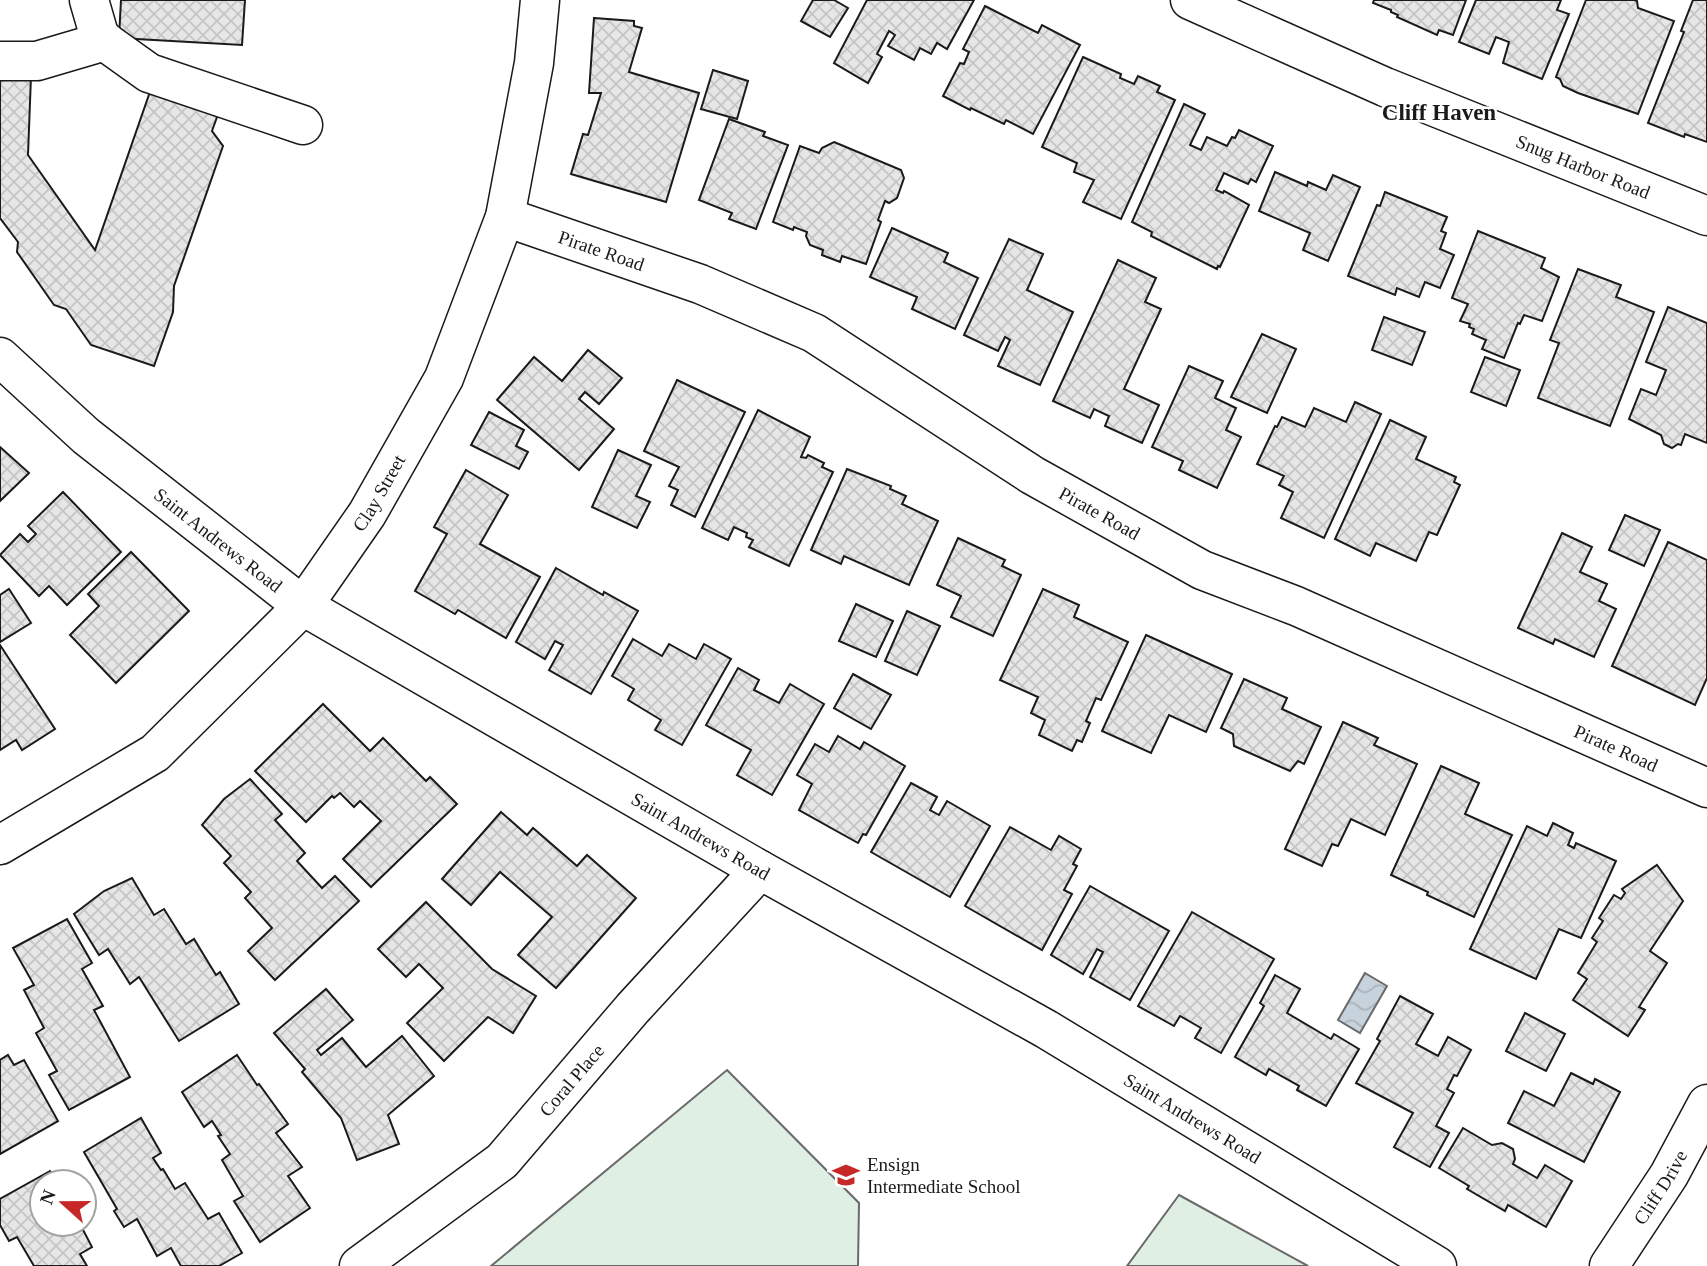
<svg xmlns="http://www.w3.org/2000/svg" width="1707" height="1266" font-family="Georgia,serif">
<defs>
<pattern id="water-waves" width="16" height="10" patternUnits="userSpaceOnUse" patternTransform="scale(1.75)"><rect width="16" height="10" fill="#c6d2dc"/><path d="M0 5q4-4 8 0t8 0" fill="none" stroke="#aab4bc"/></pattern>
<pattern id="building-cross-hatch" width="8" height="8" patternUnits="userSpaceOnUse" patternTransform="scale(1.75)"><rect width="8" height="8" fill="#e6e6e6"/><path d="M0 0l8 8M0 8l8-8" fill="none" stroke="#c5c5c5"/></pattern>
</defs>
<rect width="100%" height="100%" fill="#fff"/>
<g fill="#e0efe3" stroke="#6a6a6a" stroke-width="2">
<polygon points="727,1070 859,1203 858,1266 491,1266"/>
<polygon points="1179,1195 1308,1266 1127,1266"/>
</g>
<polygon fill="url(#water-waves)" stroke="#6a6a6a" stroke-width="2" points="1365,973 1387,986 1360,1033 1338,1020"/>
<g fill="url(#building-cross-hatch)" stroke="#1a1a1a" stroke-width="2">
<polygon points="121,0 245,0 242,45 119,38"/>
<polygon points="813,0 834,0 848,8 830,37 801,21"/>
<polygon points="867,0 974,0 947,49 937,43 931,54 920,48 914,60 888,46 895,35 889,31 877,54 882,57 868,83 834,63"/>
<polygon points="1374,0 1466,0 1453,35 1439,30 1437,35 1397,17 1398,15 1391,12 1391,10 1373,3"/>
<polygon points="1476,0 1561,0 1557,10 1569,14 1542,79 1503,63 1509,42 1496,37 1489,54 1459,42"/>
<polygon points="1586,0 1634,0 1637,1 1638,8 1674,21 1638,114 1578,93 1563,86 1560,79 1556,77"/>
<polygon points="1693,0 1707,0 1707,142 1685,134 1684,137 1648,123 1684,32 1681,31"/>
<polygon points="985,6 1038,33 1042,25 1080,45 1033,134 1006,120 1004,124 971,108 970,110 943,96 960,63 964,64 969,52 963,49"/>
<polygon points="594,18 634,21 634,26 642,28 629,72 699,93 666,202 571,174 583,134 588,135 601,93 589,93"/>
<polygon points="1083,57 1121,74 1120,78 1134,84 1138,76 1160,86 1157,92 1175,100 1121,219 1083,202 1094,180 1074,172 1077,163 1042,147"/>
<polygon points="713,70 748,81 737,119 701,109"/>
<polygon points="0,75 31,76 28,155 95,250 152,86 221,106 212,131 223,146 174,286 173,312 154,366 91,345 66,309 54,305 17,252 18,242 0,218"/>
<polygon points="1184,104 1205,114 1190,145 1201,150 1207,137 1227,146 1232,137 1235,138 1239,130 1273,146 1256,182 1251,179 1248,184 1224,173 1216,190 1223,193 1224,191 1249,205 1220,267 1218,266 1217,269 1151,236 1152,232 1132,222"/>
<polygon points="729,119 765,132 763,136 788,145 756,229 729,219 732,213 699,200"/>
<polygon points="834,142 901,170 904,178 897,198 889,203 885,201 878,220 881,222 866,264 842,256 840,262 822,255 823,250 810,245 806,236 807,232 794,227 793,230 773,222 800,146 819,153 822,148"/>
<polygon points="1275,172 1307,186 1308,182 1326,190 1333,175 1360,187 1328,261 1303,250 1310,233 1259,211"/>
<polygon points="1385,192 1447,217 1441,231 1446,233 1440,249 1454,255 1440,288 1425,282 1419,297 1397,288 1395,295 1348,276 1377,205 1380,206"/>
<polygon points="892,228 948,253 944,262 978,278 955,329 912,309 917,297 870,277"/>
<polygon points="1478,231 1545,258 1541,268 1559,277 1542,321 1524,315 1520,324 1518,323 1504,358 1482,349 1486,340 1472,334 1474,329 1469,327 1470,324 1460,321 1468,304 1452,298"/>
<polygon points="1009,239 1043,254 1027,290 1073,312 1040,385 998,366 1010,340 1005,337 998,351 964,335"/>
<polygon points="1118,260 1156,278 1145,302 1161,309 1124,389 1159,405 1142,443 1105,426 1109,416 1094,409 1090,418 1053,401"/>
<polygon points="1578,269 1621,285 1616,297 1654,312 1610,426 1538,398 1559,343 1550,340"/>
<polygon points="1668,307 1707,323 1707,443 1685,434 1681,445 1678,444 1672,448 1664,444 1661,435 1629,419 1641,389 1656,395 1666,370 1646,362"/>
<polygon points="1384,317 1425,332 1412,365 1372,350"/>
<polygon points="1262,334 1296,349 1267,413 1231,397"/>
<polygon points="588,350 622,378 599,404 585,392 579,399 614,429 579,470 497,400 534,357 562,381"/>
<polygon points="1485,357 1520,370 1506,406 1471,392"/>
<polygon points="1189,366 1223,381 1215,398 1236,408 1226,430 1241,437 1217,488 1179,470 1183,461 1152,447"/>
<polygon points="677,380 745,412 695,517 671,505 678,490 669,486 679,467 644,451"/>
<polygon points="1355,402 1381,414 1324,538 1281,518 1293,492 1279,485 1284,476 1257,464 1275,426 1277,427 1282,417 1305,427 1314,408 1346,422"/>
<polygon points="758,410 810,437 801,457 806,458 808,455 824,463 822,467 833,472 789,566 749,547 753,540 746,537 747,533 734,527 728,540 702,528"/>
<polygon points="489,412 524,430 516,446 528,452 519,469 471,445"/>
<polygon points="1390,420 1426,437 1416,459 1456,477 1454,482 1460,485 1437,535 1429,532 1416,561 1376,543 1370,556 1335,539"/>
<polygon points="0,447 29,473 0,501"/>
<polygon points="618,450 651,465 636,496 650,502 637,528 592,507"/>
<polygon points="847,469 891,486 890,489 906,496 902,504 938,521 909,585 844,556 841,564 811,550"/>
<polygon points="466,470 508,495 480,544 540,577 506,638 458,610 455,614 415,591 447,534 434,527"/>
<polygon points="63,492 121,552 67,605 49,586 39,596 0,555 20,534 28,542 36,534 28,526"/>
<polygon points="1625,515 1660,530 1644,566 1609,550"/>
<polygon points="1562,533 1592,547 1580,572 1607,584 1599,601 1616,609 1594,657 1555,639 1553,644 1518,628"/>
<polygon points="958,538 1005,560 1002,566 1021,575 993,636 951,617 961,596 937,585"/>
<polygon points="1668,542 1707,560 1707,678 1695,705 1612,666"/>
<polygon points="131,552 189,611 116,683 70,635 99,606 88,594"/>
<polygon points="556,568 603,595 604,592 638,611 591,694 549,670 563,645 555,641 545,659 516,642"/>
<polygon points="9,589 31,623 0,642 0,595"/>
<polygon points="1043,589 1079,605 1074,617 1128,642 1101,700 1096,698 1086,721 1090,723 1082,742 1077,740 1072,751 1039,735 1045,720 1031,713 1038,697 1000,680"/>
<polygon points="856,604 893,621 876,657 839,641"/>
<polygon points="907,611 940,626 917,675 885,661"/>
<polygon points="1146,635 1232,674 1206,732 1169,715 1151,753 1102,731"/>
<polygon points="633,639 662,656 669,644 696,659 704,644 731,659 682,745 655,730 661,720 628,700 634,689 612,676"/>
<polygon points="0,645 55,729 22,750 16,740 0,750"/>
<polygon points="738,668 759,680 754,690 779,703 790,684 824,704 772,795 737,775 751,750 706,725"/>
<polygon points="853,674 891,695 871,729 834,708"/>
<polygon points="1244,679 1287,698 1282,709 1321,727 1304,764 1298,761 1290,771 1234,746 1233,734 1221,728"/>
<polygon points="323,704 370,751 383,738 426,781 430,777 457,804 371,887 343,859 381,821 360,801 354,807 340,793 334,798 332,796 306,822 255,771"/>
<polygon points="1343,722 1378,738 1374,745 1417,764 1385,835 1351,819 1338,846 1332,844 1322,866 1285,849"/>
<polygon points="838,736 860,749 864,742 905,766 866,835 863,834 858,843 799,810 812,784 797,775 815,744 829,752"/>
<polygon points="1441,766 1479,783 1465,814 1512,835 1474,917 1427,895 1428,892 1391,875"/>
<polygon points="250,779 282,814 275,820 305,853 297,861 322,888 335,876 359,901 275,980 248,951 272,928 245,898 251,892 224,863 231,856 202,825 224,799"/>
<polygon points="911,783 937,797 930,810 939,815 947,801 990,826 950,897 871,852"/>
<polygon points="501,812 527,835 533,828 577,866 587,855 636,898 556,988 518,955 552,917 500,872 471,905 442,879"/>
<polygon points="1553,823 1573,833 1568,845 1574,848 1576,843 1616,861 1581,938 1559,929 1536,979 1470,949 1527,826 1547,836"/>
<polygon points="1010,827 1051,850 1059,836 1081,849 1073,864 1077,866 1064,890 1072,894 1042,950 965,906"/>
<polygon points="1657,865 1683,901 1650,951 1667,963 1639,1007 1645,1010 1628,1036 1573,1000 1587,979 1578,973 1597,942 1592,938 1603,921 1599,918 1614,895 1621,899 1625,893 1622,889"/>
<polygon points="132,878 154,915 164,909 186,944 194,939 216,975 220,972 239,1004 179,1041 139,977 130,984 108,949 99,955 74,914 104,891"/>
<polygon points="1090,886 1169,931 1130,1000 1090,977 1103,952 1097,949 1083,974 1051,955"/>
<polygon points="426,902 492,969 536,996 513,1033 488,1017 444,1061 407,1023 443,988 419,964 406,977 378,949"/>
<polygon points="1192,912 1274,959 1221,1053 1195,1038 1201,1028 1180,1016 1174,1026 1138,1006"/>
<polygon points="67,919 92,963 82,969 103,1006 94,1010 130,1077 69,1110 49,1075 57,1071 36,1033 44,1028 24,990 34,985 13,948"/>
<polygon points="1275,975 1300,989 1287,1013 1331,1039 1334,1034 1359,1049 1326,1106 1297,1090 1299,1086 1269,1069 1266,1075 1235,1057 1264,1006 1260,1003"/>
<polygon points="326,989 353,1020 317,1050 321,1055 342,1038 366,1067 402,1036 434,1076 388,1115 399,1144 357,1160 341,1118 302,1072 305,1069 274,1033"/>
<polygon points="1400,996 1433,1014 1416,1044 1438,1056 1448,1037 1471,1050 1457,1076 1454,1075 1447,1089 1454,1093 1436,1126 1449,1133 1430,1167 1394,1147 1413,1113 1356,1083 1380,1041 1377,1039"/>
<polygon points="1525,1013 1565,1034 1546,1071 1506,1051"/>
<polygon points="8,1055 14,1065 24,1060 58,1121 0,1154 0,1060"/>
<polygon points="237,1055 257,1085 259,1084 288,1124 276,1133 302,1167 288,1176 310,1208 260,1242 234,1201 243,1196 222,1160 230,1154 218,1136 221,1135 212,1121 204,1127 182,1092"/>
<polygon points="1571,1073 1593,1084 1595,1079 1620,1092 1584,1162 1508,1123 1524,1091 1554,1106"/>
<polygon points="141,1118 161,1153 153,1158 161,1170 163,1169 175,1189 185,1183 208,1219 219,1213 242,1253 219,1266 181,1266 171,1248 157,1256 137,1219 124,1227 114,1211 117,1209 84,1152"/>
<polygon points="1463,1128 1492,1145 1502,1143 1513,1149 1515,1159 1513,1164 1537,1178 1545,1165 1572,1181 1546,1227 1508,1205 1505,1211 1467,1189 1469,1186 1439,1168"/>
<polygon points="50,1171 56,1182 42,1182 42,1224 80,1224 92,1247 80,1254 87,1266 34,1266 17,1237 9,1241 0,1225 0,1199"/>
</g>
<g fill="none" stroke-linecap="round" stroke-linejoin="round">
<defs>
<g id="minor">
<polyline points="89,0 100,38 149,73 303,125"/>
<path id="s1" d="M 1190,0 L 1385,87 L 1707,216"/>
<polyline points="0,61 37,61 105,41"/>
<path id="s2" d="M 505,217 L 700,284 L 814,333 L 1032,475 L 1202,570 L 1296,606 L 1707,788"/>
<path id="s3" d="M 0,357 L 86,436 L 303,606 L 760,870 L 1046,1029 L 1437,1266"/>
<path id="s4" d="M 0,845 L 155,753 L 303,606 L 367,514 L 444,378 L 505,217 L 534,63 L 540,0"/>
<path id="s5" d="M 359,1266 L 502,1161 L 633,1008 L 760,870"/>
<path id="s6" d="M 1609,1266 L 1669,1175 L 1707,1104"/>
</g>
</defs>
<use href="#minor" stroke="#1a1a1a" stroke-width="41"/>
<use href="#minor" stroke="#fff" stroke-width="38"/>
</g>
<defs>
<symbol id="school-bare" viewBox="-9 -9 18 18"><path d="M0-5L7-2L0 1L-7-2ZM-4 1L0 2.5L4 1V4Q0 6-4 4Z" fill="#c62828" stroke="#fff" stroke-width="2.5" paint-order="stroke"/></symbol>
</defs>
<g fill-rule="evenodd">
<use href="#school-bare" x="827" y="1156" width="38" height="38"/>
</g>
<g text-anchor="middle" stroke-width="5" stroke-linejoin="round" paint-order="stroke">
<g font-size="19" fill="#1a1a1a" stroke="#fff">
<text dy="7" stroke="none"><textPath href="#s1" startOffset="427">Snug Harbor Road</textPath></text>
<text dy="7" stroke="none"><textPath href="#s2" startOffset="102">Pirate Road</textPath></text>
<text dy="7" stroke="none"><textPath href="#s4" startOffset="525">Clay Street</textPath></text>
<text dy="7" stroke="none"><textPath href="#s2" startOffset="668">Pirate Road</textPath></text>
<text dy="7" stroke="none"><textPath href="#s3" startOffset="285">Saint Andrews Road</textPath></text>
<text dy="7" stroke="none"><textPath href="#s2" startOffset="1236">Pirate Road</textPath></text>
<text dy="7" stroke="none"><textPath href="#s3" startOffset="852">Saint Andrews Road</textPath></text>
<text dy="7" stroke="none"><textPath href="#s5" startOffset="284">Coral Place</textPath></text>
<text dy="7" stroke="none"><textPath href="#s3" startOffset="1419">Saint Andrews Road</textPath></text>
<text dy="7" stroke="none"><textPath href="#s6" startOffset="94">Cliff Drive</textPath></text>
</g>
<g font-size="19" fill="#1a1a1a" stroke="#fff" text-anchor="start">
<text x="867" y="1171">Ensign<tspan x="867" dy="22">Intermediate School</tspan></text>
</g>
<g font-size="23" font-weight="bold" fill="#1a1a1a" stroke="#fff">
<text x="1439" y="120">Cliff Haven</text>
</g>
</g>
<g transform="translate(63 1203) rotate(291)"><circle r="33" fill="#ffffff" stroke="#a3a3a3" stroke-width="2"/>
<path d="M0-5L12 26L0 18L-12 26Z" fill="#c62828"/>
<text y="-10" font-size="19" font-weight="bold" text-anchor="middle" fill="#1a1a1a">N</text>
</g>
</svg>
